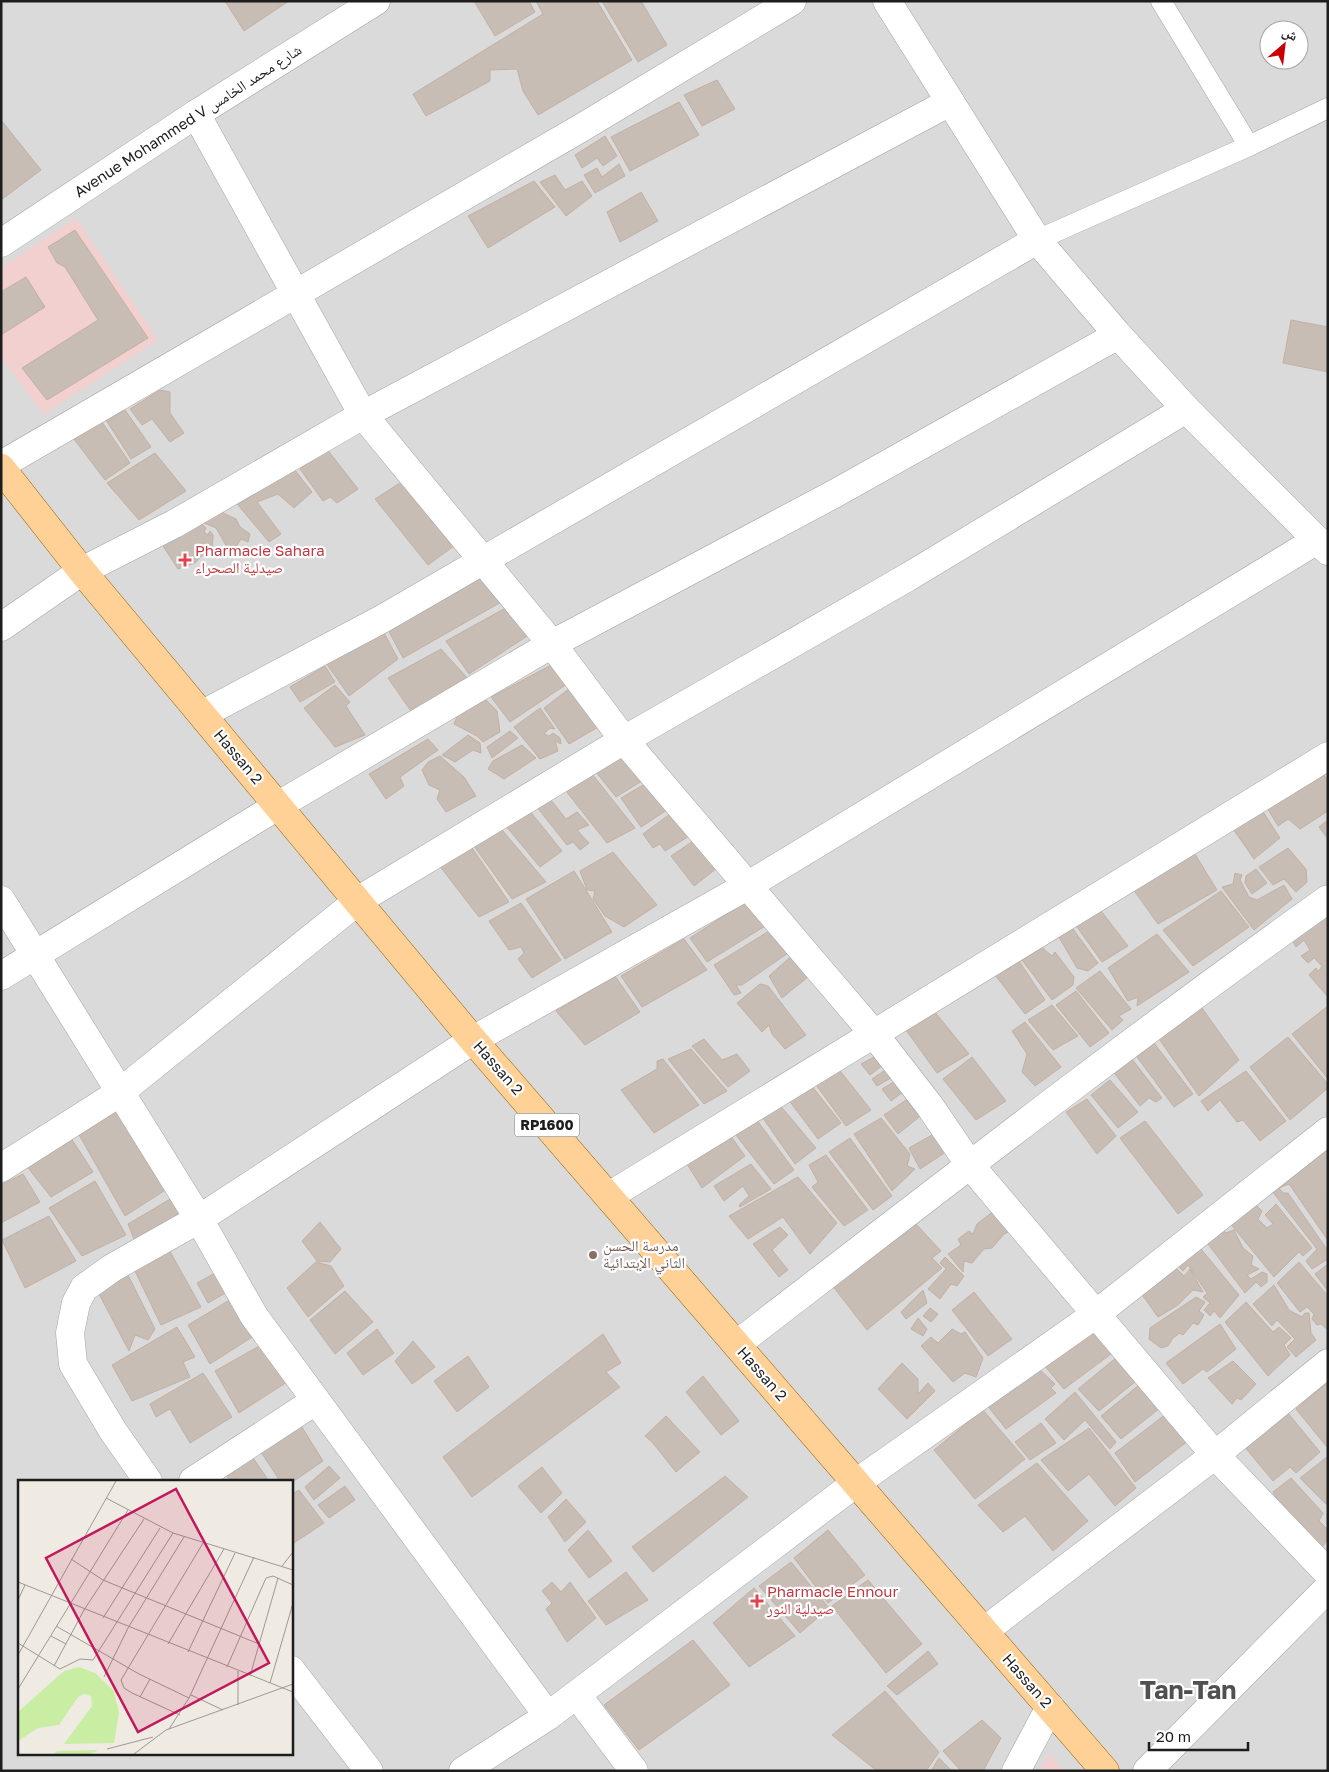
<svg xmlns="http://www.w3.org/2000/svg" width="1329" height="1772" font-family="'Golos Text','Noto Naskh Arabic',sans-serif">
<rect width="100%" height="100%" fill="#efebe2"/>
<path fill="#dbdada" fill-rule="evenodd" d="M 1,1 L 1328,1 L 1328,1771 L 1,1771 ZM 1269,30 L 1299,30 L 1299,60 L 1269,60 ZM 19,1481 L 291,1481 L 291,1753 L 19,1753 Z"/>
<g fill="#f2d0cf">
<polygon points="76,218 158,340 44,414 1,358 1,268"/>
<polygon points="1049,1754 1065,1771 1039,1771"/>
</g>
<g fill="#c7bdb5" stroke="#c2b0a3">
<polygon points="225,1 289,1 244,31"/>
<polygon points="474,1 529,1 535,12 495,36"/>
<polygon points="536,1 597,1 632,60 538,115 523,91 517,69 490,70 490,81 426,116 413,94 543,14"/>
<polygon points="602,1 641,1 667,45 638,62"/>
<polygon points="717,80 735,109 702,126 684,95"/>
<polygon points="679,102 699,135 630,171 611,137"/>
<polygon points="1,120 41,170 1,200"/>
<polygon points="605,136 617,156 603,166 597,158 582,168 575,155"/>
<polygon points="619,164 625,176 595,193 584,175 597,168 602,177"/>
<polygon points="555,175 565,190 582,181 592,196 566,216 540,182"/>
<polygon points="534,181 555,207 488,248 468,216"/>
<polygon points="641,192 658,221 620,242 607,212"/>
<polygon points="75,230 148,338 47,400 22,368 98,320 65,267 57,263 48,247"/>
<polygon points="26,277 45,307 1,335 1,292"/>
<polygon points="1291,320 1328,327 1328,372 1283,363"/>
<polygon points="160,390 170,392 170,413 184,433 170,442 152,419 142,425 130,409"/>
<polygon points="125,410 151,447 131,459 106,420"/>
<polygon points="102,422 130,463 105,480 74,439"/>
<polygon points="326,448 358,489 337,503 330,497 323,501 300,469"/>
<polygon points="155,453 186,491 139,520 107,483"/>
<polygon points="291,465 312,492 294,508 278,494 257,502 281,534 269,542 233,499"/>
<polygon points="403,481 458,543 428,565 375,499"/>
<polygon points="224,508 223,513 236,519 240,527 250,534 248,542 241,539 237,545 239,554 231,554 216,528 204,523 209,510"/>
<polygon points="200,522 206,528 204,532 208,535 210,531 213,535 212,552 201,556 195,563 178,569 158,538"/>
<polygon points="479,570 503,601 403,658 387,628"/>
<polygon points="509,606 532,633 469,674 446,641"/>
<polygon points="383,631 398,659 349,696 326,663"/>
<polygon points="441,649 470,681 413,714 388,678"/>
<polygon points="555,663 570,682 510,722 491,697"/>
<polygon points="325,666 335,682 300,702 290,687"/>
<polygon points="335,685 350,702 346,706 365,735 335,747 304,708"/>
<polygon points="574,685 605,723 569,744 544,708"/>
<polygon points="486,700 497,711 500,732 483,742 477,736 454,724 458,714"/>
<polygon points="540,708 555,729 550,728 544,734 549,736 553,733 560,738 561,744 555,741 558,751 540,759 514,727"/>
<polygon points="510,731 518,738 492,758 487,747"/>
<polygon points="468,735 480,743 481,753 473,750 455,762 442,755"/>
<polygon points="428,739 438,750 400,777 404,786 386,799 369,774"/>
<polygon points="522,745 536,758 504,779 488,769 493,761"/>
<polygon points="621,749 645,779 616,797 592,767"/>
<polygon points="440,756 464,777 476,796 446,812 437,799 440,790 429,785 422,770 428,762"/>
<polygon points="588,769 635,828 607,843 562,786"/>
<polygon points="1323,774 1328,781 1328,811 1300,829 1288,819 1278,826 1266,806"/>
<polygon points="650,781 673,806 641,827 621,798"/>
<polygon points="550,799 566,819 577,812 589,825 577,830 589,843 580,850 573,842 567,845 536,806"/>
<polygon points="1260,807 1280,838 1254,859 1229,823"/>
<polygon points="529,810 562,851 540,867 505,825"/>
<polygon points="674,811 694,833 665,851 660,844 653,848 643,834"/>
<polygon points="1328,820 1328,839 1319,827"/>
<polygon points="497,824 546,882 512,899 469,839"/>
<polygon points="699,837 721,865 694,886 671,856"/>
<polygon points="470,845 509,902 479,917 439,865"/>
<polygon points="1190,846 1217,890 1158,924 1133,889"/>
<polygon points="1288,848 1306,869 1307,882 1296,892 1284,879 1273,885 1259,867"/>
<polygon points="613,852 657,905 624,927 605,916 593,899 595,891 587,890 580,871"/>
<polygon points="1256,869 1267,883 1252,894 1245,883 1246,876"/>
<polygon points="574,871 612,932 565,959 526,899"/>
<polygon points="1235,873 1242,875 1240,880 1249,897 1257,900 1284,885 1292,899 1254,930 1222,887 1233,884"/>
<polygon points="1221,891 1249,927 1193,966 1163,930"/>
<polygon points="750,899 770,923 707,962 690,938"/>
<polygon points="521,903 561,960 532,978 518,959 524,953 521,947 509,950 489,921"/>
<polygon points="1098,907 1128,946 1102,962 1072,920"/>
<polygon points="1328,907 1328,997 1309,975 1316,968 1318,972 1322,966 1314,958 1308,963 1301,956 1310,950 1304,940 1296,947 1292,940"/>
<polygon points="1070,925 1098,963 1088,971 1077,968 1057,934"/>
<polygon points="774,928 791,951 742,985 736,985 741,993 734,995 714,965"/>
<polygon points="1157,934 1189,972 1137,1006 1138,997 1128,1001 1108,968"/>
<polygon points="684,939 707,970 642,1007 621,976"/>
<polygon points="1039,945 1052,956 1055,952 1074,977 1073,985 1052,1000 1019,956"/>
<polygon points="795,953 813,973 782,998 769,976"/>
<polygon points="1019,961 1045,1000 1025,1014 995,975"/>
<polygon points="1100,971 1131,1009 1119,1016 1123,1020 1112,1030 1076,988"/>
<polygon points="615,976 640,1012 585,1045 556,1011"/>
<polygon points="760,984 768,986 806,1035 785,1049 772,1034 769,1025 762,1032 737,1003"/>
<polygon points="1076,991 1109,1033 1090,1047 1056,1005"/>
<polygon points="1199,1004 1239,1060 1199,1096 1157,1036"/>
<polygon points="1052,1005 1078,1036 1053,1050 1028,1020"/>
<polygon points="930,1006 969,1054 937,1073 903,1026"/>
<polygon points="1328,1006 1328,1079 1292,1034"/>
<polygon points="1025,1022 1061,1067 1035,1086 1022,1072 1027,1054 1012,1031"/>
<polygon points="1288,1037 1328,1084 1328,1088 1290,1120 1250,1067"/>
<polygon points="704,1039 722,1060 737,1054 750,1071 728,1087 692,1046"/>
<polygon points="1154,1043 1193,1094 1174,1107 1137,1057"/>
<polygon points="691,1049 727,1091 704,1104 668,1059"/>
<polygon points="880,1054 887,1062 870,1075 861,1064"/>
<polygon points="972,1057 1006,1101 976,1120 943,1079"/>
<polygon points="663,1059 699,1105 654,1133 621,1090 657,1069 657,1061"/>
<polygon points="1132,1059 1162,1098 1156,1102 1149,1098 1140,1106 1112,1070"/>
<polygon points="837,1067 871,1110 846,1126 814,1082"/>
<polygon points="890,1067 896,1075 877,1086 872,1079"/>
<polygon points="1246,1071 1286,1121 1260,1141 1243,1120 1237,1122 1220,1100 1208,1111 1201,1101"/>
<polygon points="899,1079 907,1089 891,1101 882,1089"/>
<polygon points="1110,1080 1138,1112 1118,1128 1091,1095"/>
<polygon points="811,1085 841,1123 818,1139 788,1099"/>
<polygon points="912,1096 924,1113 898,1134 884,1115"/>
<polygon points="1087,1099 1116,1136 1097,1154 1066,1112"/>
<polygon points="778,1103 816,1148 795,1164 760,1114"/>
<polygon points="117,1107 167,1189 125,1216 78,1133"/>
<polygon points="881,1118 910,1154 907,1166 915,1169 892,1191 854,1134"/>
<polygon points="756,1119 794,1170 774,1184 732,1130"/>
<polygon points="1145,1121 1203,1195 1178,1214 1120,1138"/>
<polygon points="727,1131 745,1156 702,1188 682,1156"/>
<polygon points="939,1131 952,1148 920,1169 909,1148"/>
<polygon points="69,1135 93,1172 51,1197 25,1164"/>
<polygon points="850,1138 892,1196 873,1210 829,1152"/>
<polygon points="1328,1148 1327,1239 1289,1184 1279,1188 1283,1193 1288,1193 1328,1251 1328,1259 1312,1269 1306,1261 1317,1249 1272,1191"/>
<polygon points="826,1155 868,1210 844,1226 812,1187 818,1182 809,1165"/>
<polygon points="751,1164 771,1189 740,1207 739,1205 749,1196 743,1186 724,1201 714,1186"/>
<polygon points="23,1174 40,1202 1,1223 1,1185"/>
<polygon points="798,1177 837,1223 810,1254 783,1217 748,1239 729,1216"/>
<polygon points="95,1181 126,1235 82,1256 49,1208"/>
<polygon points="172,1198 182,1215 136,1244 128,1224"/>
<polygon points="1254,1203 1262,1211 1258,1219 1267,1228 1273,1224 1265,1215 1276,1204 1312,1248 1303,1256 1299,1252 1274,1277 1229,1222"/>
<polygon points="999,1207 1017,1228 1004,1234 992,1248 984,1249 972,1263 964,1261 963,1272 948,1254 961,1245 958,1239 969,1231 973,1234 977,1224"/>
<polygon points="49,1216 76,1261 25,1288 2,1240"/>
<polygon points="320,1222 341,1249 330,1262 317,1261 302,1241"/>
<polygon points="915,1223 941,1251 932,1258 942,1268 867,1330 831,1284"/>
<polygon points="780,1227 788,1235 772,1250 788,1270 779,1277 753,1244"/>
<polygon points="1223,1230 1226,1233 1234,1230 1243,1248 1253,1256 1251,1265 1259,1269 1247,1275 1251,1279 1262,1272 1267,1274 1267,1282 1261,1287 1256,1282 1245,1293 1205,1240"/>
<polygon points="1196,1243 1239,1295 1220,1318 1214,1311 1210,1316 1204,1310 1210,1303 1203,1297 1207,1293 1188,1265 1183,1271 1173,1260"/>
<polygon points="168,1248 201,1307 161,1325 134,1269"/>
<polygon points="945,1257 964,1276 957,1286 951,1284 940,1299 928,1289 946,1269 940,1263"/>
<polygon points="316,1262 331,1266 344,1286 308,1317 287,1288"/>
<polygon points="1299,1262 1328,1296 1328,1330 1321,1324 1317,1325 1312,1319 1314,1314 1307,1307 1300,1312 1277,1283"/>
<polygon points="1328,1264 1328,1291 1315,1274"/>
<polygon points="1173,1265 1184,1276 1190,1269 1203,1292 1193,1290 1178,1305 1158,1317 1138,1289"/>
<polygon points="219,1271 229,1291 208,1303 197,1283"/>
<polygon points="128,1275 155,1329 148,1340 135,1335 129,1351 98,1292"/>
<polygon points="1274,1285 1289,1310 1302,1317 1305,1313 1309,1313 1311,1333 1316,1340 1296,1357 1287,1347 1295,1339 1277,1320 1272,1326 1253,1304"/>
<polygon points="923,1290 927,1303 906,1319 901,1312"/>
<polygon points="345,1291 373,1322 335,1354 310,1320"/>
<polygon points="974,1292 1012,1339 988,1356 952,1310"/>
<polygon points="1196,1297 1205,1302 1199,1311 1204,1315 1198,1325 1193,1323 1183,1335 1180,1333 1173,1338 1168,1346 1161,1348 1149,1339 1150,1328"/>
<polygon points="233,1298 257,1334 210,1364 188,1325"/>
<polygon points="1246,1302 1273,1332 1279,1327 1291,1338 1284,1345 1290,1355 1268,1376 1225,1322"/>
<polygon points="930,1308 938,1314 931,1322 923,1316"/>
<polygon points="918,1318 927,1329 923,1336 911,1329"/>
<polygon points="1097,1322 1119,1348 1064,1389 1043,1364"/>
<polygon points="1220,1324 1236,1349 1207,1372 1203,1369 1183,1384 1166,1363"/>
<polygon points="177,1327 195,1357 183,1362 190,1377 132,1401 112,1365"/>
<polygon points="377,1329 394,1353 363,1375 347,1353"/>
<polygon points="952,1329 961,1334 965,1332 983,1358 976,1377 965,1373 953,1382 921,1346 931,1337 938,1343"/>
<polygon points="603,1334 621,1363 606,1372 620,1387 472,1497 443,1457"/>
<polygon points="413,1341 435,1367 412,1384 395,1361"/>
<polygon points="261,1345 287,1382 239,1413 215,1371"/>
<polygon points="1122,1353 1141,1377 1099,1411 1078,1389"/>
<polygon points="468,1356 489,1387 457,1412 434,1381"/>
<polygon points="1233,1361 1256,1384 1241,1400 1237,1398 1232,1404 1208,1378"/>
<polygon points="902,1363 918,1379 918,1394 928,1383 935,1391 907,1419 878,1389"/>
<polygon points="1037,1367 1055,1384 1051,1388 1056,1393 1006,1429 986,1404"/>
<polygon points="203,1373 232,1417 190,1443 170,1409 156,1417 150,1404"/>
<polygon points="703,1376 739,1421 721,1435 686,1392"/>
<polygon points="1144,1381 1165,1404 1121,1439 1101,1416"/>
<polygon points="1328,1382 1328,1446 1327,1447 1296,1409"/>
<polygon points="1075,1392 1116,1442 1110,1449 1085,1420 1064,1440 1045,1419"/>
<polygon points="983,1410 1025,1459 975,1499 934,1450"/>
<polygon points="1170,1411 1193,1437 1135,1482 1115,1453"/>
<polygon points="1287,1412 1320,1452 1296,1473 1290,1467 1273,1481 1243,1445"/>
<polygon points="666,1416 700,1452 676,1472 652,1442 645,1436"/>
<polygon points="1041,1423 1056,1443 1030,1460 1015,1442"/>
<polygon points="300,1424 323,1461 291,1483 291,1481 280,1481 259,1449"/>
<polygon points="1089,1428 1136,1488 1115,1506 1089,1474 1068,1491 1041,1460"/>
<polygon points="251,1455 269,1481 231,1481 226,1475"/>
<polygon points="1327,1457 1328,1458 1327,1505 1300,1478"/>
<polygon points="1037,1463 1088,1521 1053,1551 1025,1516 1003,1532 978,1505"/>
<polygon points="329,1466 340,1478 314,1500 305,1487"/>
<polygon points="542,1467 562,1493 541,1513 518,1486"/>
<polygon points="725,1476 748,1497 653,1572 632,1547"/>
<polygon points="1291,1478 1323,1513 1319,1521 1328,1530 1328,1540 1321,1548 1282,1508 1273,1492"/>
<polygon points="345,1486 355,1500 329,1518 318,1505"/>
<polygon points="299,1490 324,1523 291,1545 291,1495"/>
<polygon points="566,1499 586,1522 565,1542 548,1517"/>
<polygon points="588,1530 612,1561 589,1578 568,1550"/>
<polygon points="828,1530 865,1575 828,1603 794,1558"/>
<polygon points="791,1562 829,1608 800,1633 759,1586"/>
<polygon points="626,1572 648,1600 606,1625 588,1601"/>
<polygon points="868,1580 922,1644 886,1673 832,1606"/>
<polygon points="552,1582 561,1592 570,1582 596,1618 567,1642 546,1609 552,1603 542,1591"/>
<polygon points="754,1588 795,1636 749,1667 713,1623"/>
<polygon points="693,1640 730,1685 639,1750 604,1705"/>
<polygon points="928,1651 938,1664 897,1695 887,1686"/>
<polygon points="885,1691 939,1752 926,1771 877,1771 832,1735"/>
<polygon points="982,1720 1001,1738 983,1771 961,1771 943,1751"/>
<polygon points="939,1758 952,1771 931,1771"/>
</g>
<g fill="none" stroke-linecap="round" stroke-linejoin="round">
<defs>
<g id="service">
<polyline points="1161,1 1249,146"/>
<polyline points="1037,240 1249,146 1328,108"/>
</g>
<g id="minor">
<polyline points="887,1 1037,240 1118,335 1186,409 1328,551"/>
<polyline points="196,114 363,415 552,644 624,740 874,1034 929,1105 970,1165 1215,1455 1328,1573"/>
<polyline points="1,243 196,114 376,1"/>
<polyline points="1,465 581,128 792,1"/>
<polyline points="1,627 82,571 174,524 363,415 950,102"/>
<polyline points="203,714 382,619 1037,240"/>
<polyline points="1,900 199,1219 254,1316 548,1716"/>
<polyline points="1,976 279,805 552,644 834,494 1118,335"/>
<polyline points="1,1168 119,1093 359,900 624,740 908,577 1186,409"/>
<polyline points="609,1196 1328,756"/>
<path d="M 737,1344 C 932,1194 1127,1042 1328,899"/>
<polyline points="148,1481 113,1431 73,1364 70,1333 76,1303 84,1288 112,1268 199,1219 473,1040 747,886 1317,540"/>
<polyline points="193,1481 315,1401"/>
<polyline points="984,1631 1215,1455 1328,1363"/>
<polyline points="291,1670 369,1771"/>
<polyline points="577,1695 634,1771"/>
<polyline points="463,1771 548,1716 856,1483 1096,1314 1328,1131"/>
<polyline points="1016,1771 1050,1707"/>
<polyline points="1147,1771 1328,1588"/>
</g>
<polyline id="primary" points="1,468 82,571 473,1040 1105,1771"/>
</defs>
<use href="#service" stroke="#a4a4a4" stroke-width="21"/>
<use href="#minor" stroke="#a4a4a4" stroke-width="29"/>
<use href="#primary" stroke="#966200" stroke-width="29"/>
<use href="#service" stroke="#fff" stroke-width="20"/>
<use href="#minor" stroke="#fff" stroke-width="28"/>
<use href="#primary" stroke="#ffd197" stroke-width="28"/>
</g>
<g fill="#e0444e" stroke="#fff" stroke-width="2">
<path d="M182.5 552.5h5v5h5v5h-5v5h-5v-5h-5v-5h5z"/>
<path d="M754.5 1593.5h5v5h5v5h-5v5h-5v-5h-5v-5h5z"/>
</g>
<circle fill="#8d6e63" stroke="#fff" stroke-width="2" cx="593" cy="1255" r="5"/>
<g text-anchor="middle" stroke-width="4.5" stroke-linejoin="round" paint-order="stroke">
<rect fill="#fff" stroke="#616161" stroke-width="1" x="514.5" y="1113.5" width="65" height="23" rx="4"/>
<g font-size="14" font-weight="bold" fill="#1d1d1d">
<text x="547" y="1130">RP1600</text>
</g>
<g font-size="15" fill="#1d1d1d" stroke="#fff">
<text transform="translate(188 121) rotate(-33)" y="5">Avenue Mohammed V شارع محمد الخامس</text>
<text transform="translate(238 757) rotate(50)" y="5">Hassan 2</text>
<text transform="translate(498 1068) rotate(49)" y="5">Hassan 2</text>
<text transform="translate(762 1374) rotate(49)" y="5">Hassan 2</text>
<text transform="translate(1027 1681) rotate(49)" y="5">Hassan 2</text>
</g>
<g font-size="15" fill="#be3a42" stroke="#fff" text-anchor="start">
<text x="195" y="556">Pharmacie Sahara<tspan x="195" dy="17">صيدلية الصحراء</tspan></text>
<text x="767" y="1597">Pharmacie Ennour<tspan x="767" dy="17">صيدلية النور</tspan></text>
</g>
<g font-size="15" fill="#785e54" stroke="#fff" text-anchor="start">
<text x="603" y="1251">مدرسة الحسن<tspan x="603" dy="17">الثاني الإبتدائية</tspan></text>
</g>
<g font-size="25" font-weight="bold" fill="#505050" stroke="#fff">
<text x="1188" y="1699">Tan-Tan</text>
</g>
</g>
<g transform="translate(18 1480)">
<rect width="275" height="275" fill="#efebe2"/>
<path d="M 61,187 L 77,193 L 96,211 L 101,233 L 96,263 L 46,264 L 74,226 L 73,216 L 66,214 L 60,217 L 41,245 L 20,248 L 0,261 L 0,232 L 46,191 ZM 39,271 L 79,270 L 79,271 L 71,274 L 36,274 Z" fill="#c9eea3"/>
<path fill="none" stroke="#9b9993" stroke-width="1" d="M 88,18 L 155,53 L 275,90M 53,79 L 85,100 L 241,164M 264,86 L 275,72M 0,102 L 275,212M 0,120 L 7,105M 85,138 L 142,48M 38,146 L 121,194 L 171,218M 33,156 L 48,164M 0,163 L 42,189 L 62,179 L 75,180 L 155,53M 150,164 L 206,69M 170,172 L 217,73M 0,175 L 98,1M 36,186 L 66,130 L 126,39M 209,187 L 248,98 L 255,96 L 275,105M 220,191 L 220,225M 232,196 L 260,98M 86,197 L 110,148 L 166,57M 252,203 L 275,123M 0,209 L 110,30M 173,215 L 205,230M 122,217 L 132,199M 162,235 L 114,213 L 106,208 L 103,200 L 185,63M 151,249 L 171,218 L 236,77M 89,269 L 135,257M 116,274 L 148,250 L 275,204"/>
<path fill="#c2185b" fill-opacity="0.15" stroke="#c2185b" stroke-width="2.5" d="M 158,9 L 251,183 L 120,252 L 28,78 Z"/>
<rect width="275" height="275" fill="none" stroke="#1d1d1d" stroke-width="2.5"/>
</g>
<rect width="1329" height="1772" fill="none" stroke="#1d1d1d" stroke-width="5"/>
<g transform="translate(1284 45) rotate(28)"><circle r="24" fill="#ffffff" stroke="#a5a5a5"/>
<path d="M0-4L9 19L0 12L-9 19Z" fill="#ca0003"/>
<text y="-8" font-size="14" font-weight="bold" text-anchor="middle" fill="#1d1d1d">ش</text>
</g>
<path d="M1149 1742v8h99v-8" fill="none" stroke="#1d1d1d" stroke-width="2.5"/>
<text x="1156" y="1742" font-size="15" fill="#1d1d1d" stroke="#ffffff" stroke-width="4" paint-order="stroke">20 m</text>
</svg>
